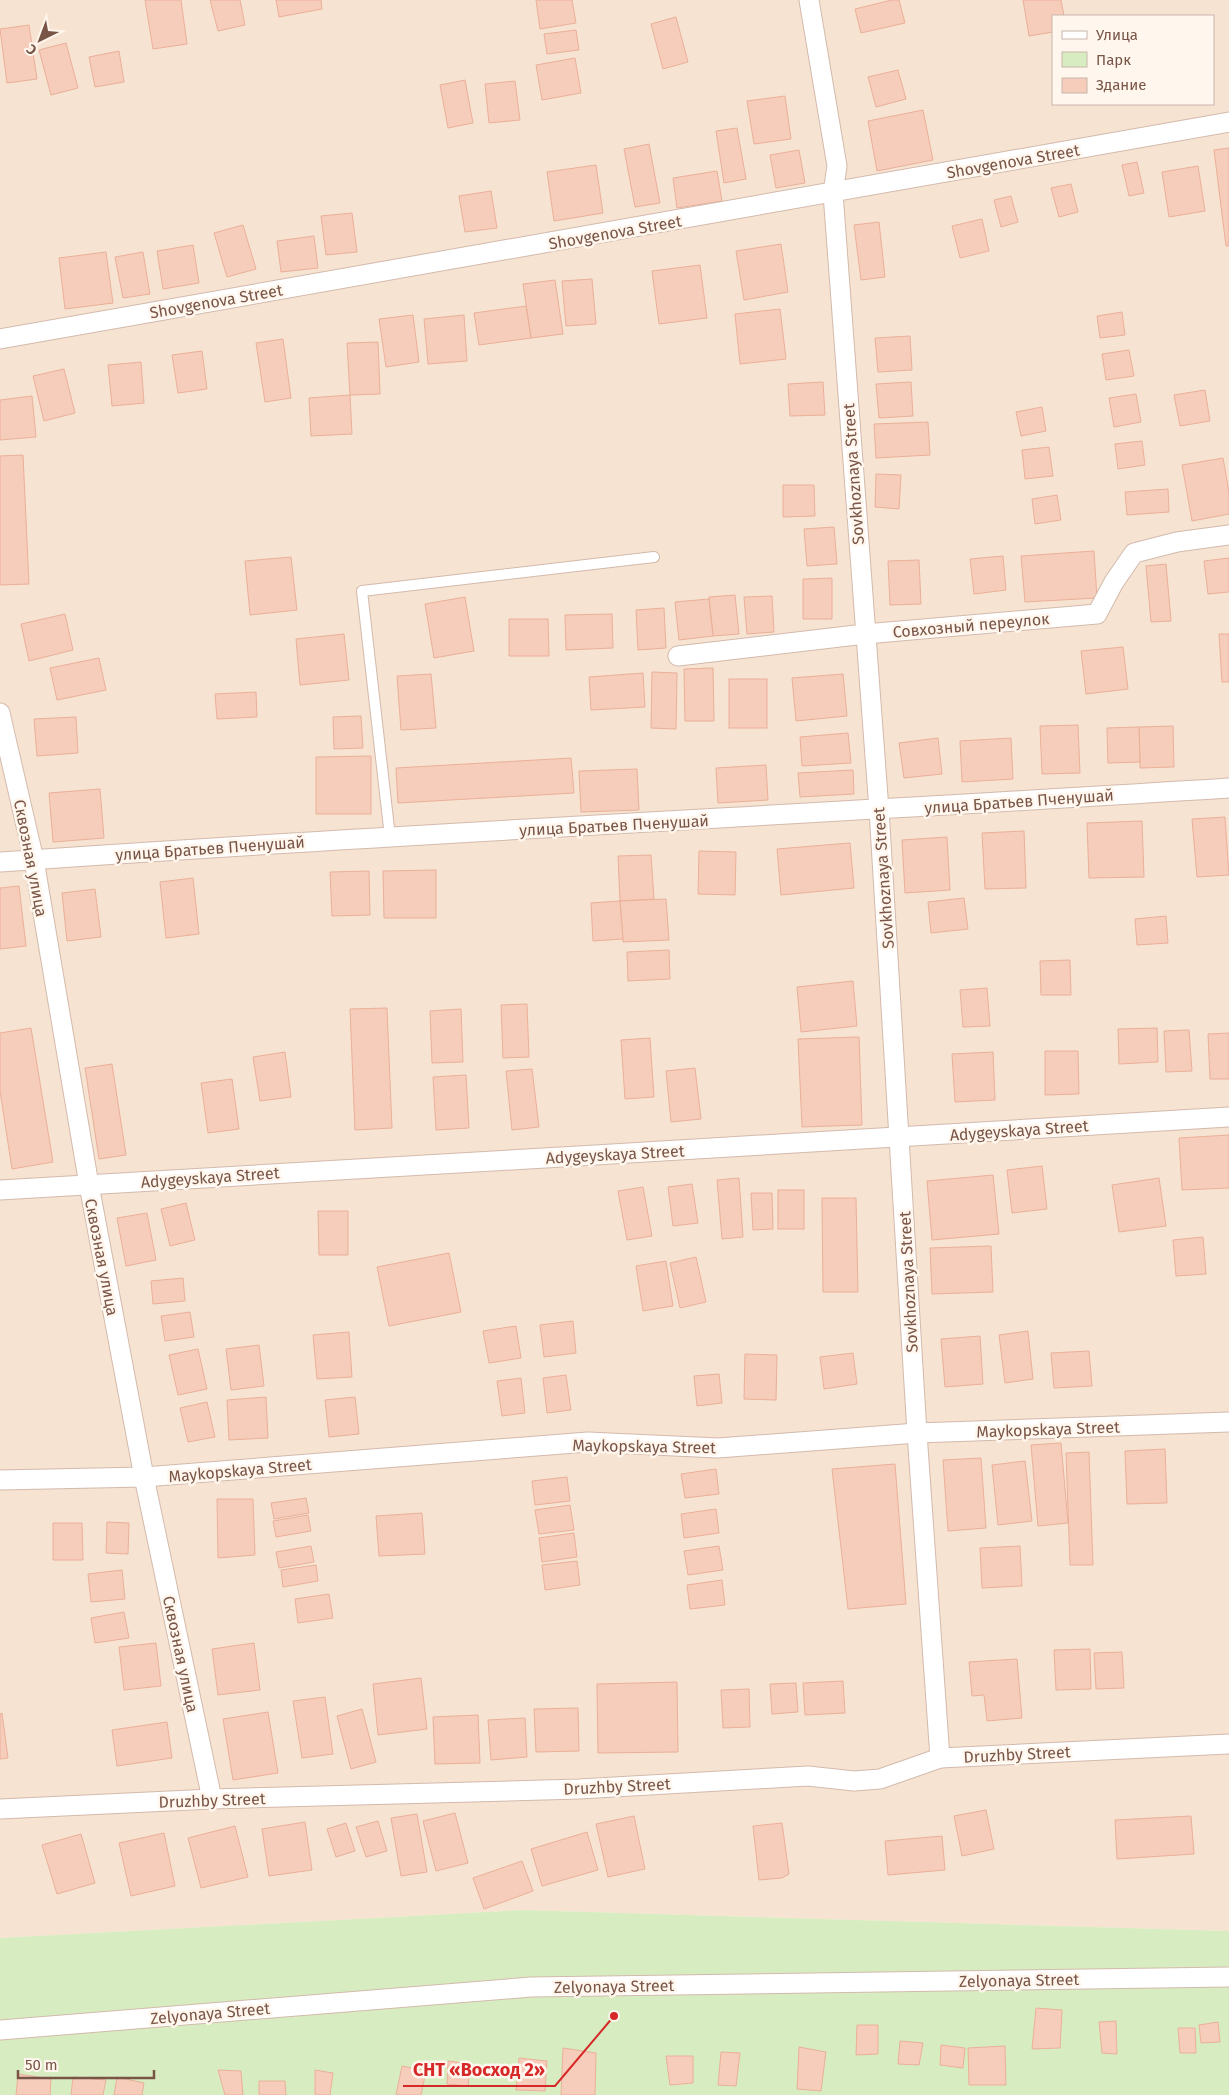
<svg xmlns="http://www.w3.org/2000/svg" width="1229" height="2095" font-family="'Fira Sans',sans-serif">
<rect width="100%" height="100%" fill="#fef2e4"/>
<path fill="#f6e3d2" fill-rule="evenodd" d="M 0,0 L 1229,0 L 1229,1931 L 522,1910 L 0,1938 ZM 1053,16 L 1213,16 L 1213,104 L 1053,104 Z"/>
<polygon fill="#d7edc1" points="522,1910 1229,1931 1229,2095 0,2095 0,1938"/>
<g fill="#f6ccba" stroke="#eab099">
<polygon points="145,0 181,0 187,44 153,49"/>
<polygon points="210,0 240,0 245,25 218,31"/>
<polygon points="276,0 321,0 322,9 279,17"/>
<polygon points="536,0 572,0 576,23 540,29"/>
<polygon points="892,0 899,0 905,23 861,33 855,9"/>
<polygon points="1023,0 1061,0 1064,16 1053,16 1053,32 1029,36"/>
<polygon points="676,17 688,62 663,69 651,24"/>
<polygon points="29,25 37,79 7,83 0,29"/>
<polygon points="576,30 579,50 547,54 544,34"/>
<polygon points="66,43 78,88 51,95 39,50"/>
<polygon points="119,51 124,82 95,87 89,57"/>
<polygon points="575,58 581,93 542,100 536,65"/>
<polygon points="898,70 906,99 876,107 868,77"/>
<polygon points="465,80 473,123 448,128 440,85"/>
<polygon points="515,81 520,120 489,123 485,84"/>
<polygon points="785,96 791,139 754,144 747,101"/>
<polygon points="923,110 933,160 877,171 868,121"/>
<polygon points="737,128 746,179 724,183 716,131"/>
<polygon points="649,144 660,203 635,207 624,149"/>
<polygon points="1229,148 1229,246 1226,246 1214,150"/>
<polygon points="799,150 805,183 776,188 770,155"/>
<polygon points="1137,162 1144,193 1129,196 1122,165"/>
<polygon points="596,165 603,213 554,221 547,172"/>
<polygon points="1198,166 1205,211 1169,217 1162,172"/>
<polygon points="717,171 722,201 677,208 673,178"/>
<polygon points="1071,184 1078,212 1059,217 1051,188"/>
<polygon points="491,191 497,228 465,232 459,196"/>
<polygon points="1011,196 1018,222 1001,227 994,200"/>
<polygon points="352,213 357,252 326,255 321,216"/>
<polygon points="982,219 989,251 960,258 952,226"/>
<polygon points="879,222 885,277 861,280 854,225"/>
<polygon points="243,225 256,269 227,277 214,233"/>
<polygon points="314,236 318,268 281,272 277,241"/>
<polygon points="781,244 788,292 744,300 736,251"/>
<polygon points="193,245 199,283 163,289 157,251"/>
<polygon points="106,252 113,303 65,309 59,258"/>
<polygon points="143,252 150,294 123,298 115,257"/>
<polygon points="700,265 707,318 659,324 652,271"/>
<polygon points="592,279 596,324 566,326 562,281"/>
<polygon points="555,280 563,334 531,338 523,284"/>
<polygon points="526,306 531,338 479,345 474,313"/>
<polygon points="780,309 786,359 740,364 735,314"/>
<polygon points="1122,312 1125,335 1100,338 1097,316"/>
<polygon points="413,315 419,362 386,367 379,319"/>
<polygon points="464,315 467,361 428,364 424,319"/>
<polygon points="910,336 912,370 878,372 875,338"/>
<polygon points="283,339 291,398 265,402 256,343"/>
<polygon points="378,342 380,394 350,395 347,343"/>
<polygon points="1129,350 1134,376 1106,380 1102,354"/>
<polygon points="202,351 207,389 178,393 172,355"/>
<polygon points="141,362 144,403 112,406 108,365"/>
<polygon points="64,369 75,413 44,421 33,376"/>
<polygon points="823,382 825,415 790,416 788,384"/>
<polygon points="911,382 913,416 879,418 876,384"/>
<polygon points="1205,390 1210,421 1180,426 1174,395"/>
<polygon points="1136,394 1141,422 1114,427 1109,398"/>
<polygon points="350,395 352,434 311,436 309,398"/>
<polygon points="32,396 36,437 0,440 0,400"/>
<polygon points="1042,407 1046,431 1021,436 1016,412"/>
<polygon points="928,422 930,455 876,458 874,424"/>
<polygon points="1142,441 1145,465 1118,469 1115,444"/>
<polygon points="1049,447 1053,476 1025,479 1022,450"/>
<polygon points="23,455 29,584 0,585 0,456"/>
<polygon points="1223,458 1229,492 1229,514 1192,521 1182,465"/>
<polygon points="876,474 901,475 899,509 875,507"/>
<polygon points="783,485 814,485 815,516 783,517"/>
<polygon points="1168,489 1169,512 1127,515 1125,492"/>
<polygon points="1057,495 1061,520 1035,524 1032,499"/>
<polygon points="834,527 837,564 807,566 804,529"/>
<polygon points="1094,551 1097,598 1025,602 1021,556"/>
<polygon points="1003,556 1006,590 974,594 970,559"/>
<polygon points="291,557 297,610 250,615 245,561"/>
<polygon points="1229,558 1229,592 1208,594 1204,561"/>
<polygon points="919,560 921,604 890,605 888,561"/>
<polygon points="1166,564 1171,621 1151,622 1146,566"/>
<polygon points="832,578 832,619 803,619 803,579"/>
<polygon points="735,595 739,634 713,636 709,597"/>
<polygon points="772,596 774,632 747,634 744,597"/>
<polygon points="465,597 474,651 434,658 425,604"/>
<polygon points="709,599 713,636 679,640 675,602"/>
<polygon points="664,608 666,648 638,650 636,610"/>
<polygon points="65,614 73,650 29,661 21,624"/>
<polygon points="612,614 613,648 566,650 565,615"/>
<polygon points="509,619 548,619 549,656 509,656"/>
<polygon points="344,634 349,680 300,685 296,639"/>
<polygon points="1219,634 1229,634 1229,682 1222,682"/>
<polygon points="1123,647 1128,689 1086,694 1081,651"/>
<polygon points="99,658 106,690 57,700 50,668"/>
<polygon points="713,668 714,721 685,721 684,669"/>
<polygon points="652,672 677,673 676,729 651,728"/>
<polygon points="643,673 645,707 591,710 589,677"/>
<polygon points="431,674 436,728 401,730 397,676"/>
<polygon points="843,674 847,716 796,721 792,678"/>
<rect x="729" y="679" width="38" height="49"/>
<polygon points="256,692 257,717 217,719 215,694"/>
<polygon points="361,716 363,748 334,749 333,717"/>
<polygon points="76,717 78,753 37,756 34,719"/>
<polygon points="1078,725 1080,773 1042,774 1040,726"/>
<polygon points="1173,726 1174,767 1140,768 1139,727"/>
<polygon points="1139,727 1140,762 1108,763 1107,728"/>
<polygon points="848,733 851,763 802,766 800,737"/>
<polygon points="938,738 942,774 904,778 899,743"/>
<polygon points="1011,738 1013,779 962,782 960,741"/>
<polygon points="371,756 371,814 316,814 316,757"/>
<polygon points="571,758 574,793 398,803 396,768"/>
<polygon points="766,765 768,800 718,803 716,768"/>
<polygon points="637,769 639,810 581,812 579,771"/>
<polygon points="853,770 854,794 800,797 798,773"/>
<polygon points="100,789 104,838 53,842 49,793"/>
<polygon points="1225,817 1229,875 1197,877 1192,819"/>
<polygon points="1142,821 1144,877 1089,878 1087,823"/>
<polygon points="1024,831 1026,888 985,889 982,833"/>
<polygon points="947,837 950,890 905,893 902,840"/>
<polygon points="850,843 854,888 781,895 777,849"/>
<polygon points="699,851 736,852 735,895 698,894"/>
<polygon points="651,855 654,899 620,901 618,856"/>
<polygon points="436,870 436,918 384,918 383,871"/>
<polygon points="369,871 370,915 332,916 330,872"/>
<polygon points="193,878 199,934 166,938 160,882"/>
<polygon points="19,886 26,946 0,949 0,888"/>
<polygon points="95,889 101,937 67,941 62,893"/>
<polygon points="964,898 968,929 931,933 928,902"/>
<polygon points="666,899 669,940 623,942 620,901"/>
<polygon points="620,901 623,939 593,941 591,903"/>
<polygon points="1166,916 1168,943 1137,945 1135,919"/>
<polygon points="669,950 670,979 628,981 627,952"/>
<polygon points="1070,960 1071,995 1041,995 1040,961"/>
<polygon points="853,981 857,1026 801,1032 797,987"/>
<polygon points="987,988 990,1026 963,1027 960,990"/>
<polygon points="527,1004 529,1057 503,1058 501,1005"/>
<polygon points="387,1008 392,1128 355,1130 350,1009"/>
<polygon points="461,1009 463,1062 432,1063 430,1011"/>
<polygon points="31,1028 53,1162 12,1169 0,1091 0,1033"/>
<polygon points="1157,1028 1158,1062 1119,1064 1118,1029"/>
<polygon points="1189,1030 1192,1071 1166,1072 1164,1031"/>
<polygon points="1229,1033 1229,1079 1210,1079 1208,1034"/>
<polygon points="859,1037 862,1125 802,1127 798,1039"/>
<polygon points="650,1038 654,1097 625,1099 621,1040"/>
<polygon points="1045,1051 1078,1051 1079,1094 1045,1095"/>
<polygon points="285,1052 291,1097 260,1101 253,1057"/>
<polygon points="993,1052 995,1100 955,1102 952,1054"/>
<polygon points="112,1064 126,1155 99,1159 85,1068"/>
<polygon points="695,1068 701,1119 671,1122 666,1071"/>
<polygon points="532,1069 539,1127 512,1130 506,1071"/>
<polygon points="466,1075 469,1128 436,1130 433,1077"/>
<polygon points="232,1079 239,1129 208,1133 201,1083"/>
<polygon points="1229,1135 1229,1188 1182,1190 1179,1138"/>
<polygon points="1042,1166 1047,1209 1012,1213 1007,1170"/>
<polygon points="993,1175 999,1234 932,1240 927,1181"/>
<polygon points="739,1178 743,1237 722,1239 717,1180"/>
<polygon points="1159,1178 1166,1226 1119,1232 1112,1185"/>
<polygon points="692,1184 698,1223 673,1226 668,1187"/>
<polygon points="643,1187 652,1236 627,1240 618,1191"/>
<rect x="778" y="1190" width="26" height="39"/>
<polygon points="751,1193 772,1193 773,1229 753,1230"/>
<polygon points="822,1198 856,1198 858,1292 823,1292"/>
<polygon points="186,1203 195,1240 170,1246 161,1209"/>
<polygon points="318,1211 348,1211 348,1255 319,1255"/>
<polygon points="147,1213 156,1260 126,1266 117,1218"/>
<polygon points="1203,1237 1206,1274 1176,1276 1173,1240"/>
<polygon points="991,1246 993,1292 932,1294 930,1248"/>
<polygon points="449,1253 461,1312 389,1326 377,1267"/>
<polygon points="696,1257 706,1302 680,1308 670,1263"/>
<polygon points="666,1261 673,1306 643,1311 636,1266"/>
<polygon points="183,1278 185,1301 153,1304 151,1281"/>
<polygon points="190,1312 194,1337 165,1341 161,1316"/>
<polygon points="573,1321 576,1353 544,1357 540,1325"/>
<polygon points="516,1326 521,1358 489,1363 483,1331"/>
<polygon points="1028,1331 1033,1379 1005,1383 999,1335"/>
<polygon points="349,1332 352,1377 317,1379 313,1335"/>
<polygon points="980,1336 983,1384 945,1387 941,1339"/>
<polygon points="259,1345 264,1386 231,1390 226,1349"/>
<polygon points="198,1349 207,1389 178,1395 169,1355"/>
<polygon points="1089,1351 1092,1386 1054,1388 1051,1353"/>
<polygon points="853,1353 857,1384 824,1389 820,1357"/>
<polygon points="745,1354 777,1355 776,1400 744,1399"/>
<polygon points="719,1374 722,1403 697,1406 694,1376"/>
<polygon points="566,1375 571,1410 547,1413 543,1378"/>
<polygon points="521,1378 525,1413 502,1416 497,1381"/>
<polygon points="266,1397 268,1438 229,1440 227,1400"/>
<polygon points="355,1397 359,1434 329,1437 325,1400"/>
<polygon points="207,1402 215,1437 188,1442 180,1408"/>
<polygon points="1061,1443 1068,1523 1038,1526 1031,1445"/>
<polygon points="1165,1449 1167,1503 1127,1504 1125,1451"/>
<polygon points="1089,1452 1093,1565 1070,1565 1066,1453"/>
<polygon points="981,1458 986,1528 948,1531 943,1460"/>
<polygon points="1025,1461 1032,1521 998,1525 992,1465"/>
<polygon points="895,1464 906,1604 848,1609 832,1469"/>
<polygon points="716,1469 719,1494 685,1498 681,1474"/>
<polygon points="567,1477 570,1501 535,1505 532,1481"/>
<polygon points="306,1498 309,1513 274,1519 271,1503"/>
<polygon points="217,1499 253,1499 255,1555 218,1558"/>
<polygon points="570,1505 574,1530 539,1534 535,1510"/>
<polygon points="716,1509 719,1533 684,1538 681,1514"/>
<polygon points="422,1513 425,1554 379,1556 376,1516"/>
<polygon points="308,1515 311,1531 276,1537 273,1521"/>
<polygon points="107,1522 129,1523 128,1554 106,1553"/>
<polygon points="53,1523 82,1523 83,1560 53,1560"/>
<polygon points="574,1533 577,1557 542,1562 539,1538"/>
<polygon points="311,1546 314,1562 279,1568 276,1552"/>
<polygon points="719,1546 723,1570 688,1575 684,1551"/>
<polygon points="1020,1546 1022,1586 982,1588 980,1548"/>
<polygon points="577,1561 580,1585 545,1590 542,1565"/>
<polygon points="316,1565 318,1581 283,1587 281,1570"/>
<polygon points="122,1570 125,1599 91,1602 88,1574"/>
<polygon points="722,1580 725,1605 690,1609 687,1585"/>
<polygon points="329,1594 333,1618 298,1623 295,1599"/>
<polygon points="124,1612 129,1638 95,1643 91,1618"/>
<polygon points="156,1643 161,1686 124,1690 119,1647"/>
<polygon points="254,1643 260,1690 218,1695 212,1649"/>
<polygon points="1090,1649 1091,1689 1056,1690 1054,1650"/>
<polygon points="1122,1652 1124,1688 1096,1689 1094,1653"/>
<polygon points="1017,1659 1022,1718 987,1721 984,1695 972,1696 969,1662"/>
<polygon points="421,1678 427,1729 378,1735 373,1684"/>
<polygon points="843,1681 845,1713 805,1715 803,1683"/>
<polygon points="677,1682 678,1752 598,1753 597,1684"/>
<polygon points="796,1683 798,1712 772,1714 770,1684"/>
<polygon points="749,1689 750,1727 723,1728 721,1690"/>
<polygon points="325,1697 333,1754 302,1758 293,1701"/>
<polygon points="578,1708 579,1751 536,1752 534,1709"/>
<polygon points="362,1709 376,1762 351,1769 337,1716"/>
<polygon points="268,1712 278,1773 233,1780 223,1719"/>
<polygon points="2,1713 8,1758 0,1759 0,1714"/>
<polygon points="478,1715 480,1763 435,1764 433,1717"/>
<polygon points="525,1718 527,1757 491,1760 488,1720"/>
<polygon points="167,1722 172,1758 117,1766 112,1730"/>
<polygon points="986,1810 994,1849 962,1856 954,1816"/>
<polygon points="455,1813 468,1863 436,1871 423,1821"/>
<polygon points="417,1814 427,1872 401,1876 391,1818"/>
<polygon points="634,1816 645,1869 608,1877 596,1824"/>
<polygon points="1191,1816 1194,1854 1117,1859 1115,1820"/>
<polygon points="378,1821 387,1851 366,1857 356,1827"/>
<polygon points="305,1822 312,1870 269,1876 262,1829"/>
<polygon points="346,1823 355,1851 336,1857 327,1829"/>
<polygon points="782,1823 789,1874 782,1878 759,1880 753,1826"/>
<polygon points="235,1826 248,1877 201,1888 188,1838"/>
<polygon points="587,1832 598,1870 542,1886 531,1849"/>
<polygon points="164,1833 175,1886 131,1896 119,1843"/>
<polygon points="81,1834 95,1883 57,1894 42,1845"/>
<polygon points="942,1836 945,1870 888,1875 885,1841"/>
<polygon points="522,1861 533,1891 484,1909 473,1878"/>
<polygon points="1036,2008 1062,2010 1060,2048 1032,2049"/>
<polygon points="1116,2021 1117,2054 1102,2053 1099,2022"/>
<polygon points="1218,2022 1220,2042 1201,2043 1199,2025"/>
<polygon points="857,2025 878,2025 878,2054 856,2055"/>
<polygon points="1178,2028 1195,2028 1196,2053 1180,2053"/>
<polygon points="900,2041 923,2043 919,2065 898,2064"/>
<polygon points="941,2045 965,2048 963,2068 940,2065"/>
<polygon points="1005,2046 1006,2085 969,2085 968,2048"/>
<polygon points="799,2047 826,2052 821,2091 797,2089"/>
<polygon points="563,2048 596,2053 595,2095 561,2095"/>
<polygon points="721,2052 740,2053 736,2086 718,2085"/>
<polygon points="666,2056 693,2056 693,2083 670,2085"/>
<polygon points="519,2058 547,2061 545,2091 516,2090"/>
<polygon points="448,2061 471,2064 468,2086 447,2084"/>
<polygon points="402,2066 426,2071 421,2095 396,2095"/>
<polygon points="218,2070 241,2071 243,2095 225,2095"/>
<polygon points="315,2070 333,2073 330,2095 315,2095"/>
<polygon points="18,2074 51,2079 50,2095 16,2095"/>
<polygon points="73,2077 106,2080 103,2095 71,2095"/>
<polygon points="117,2077 144,2083 142,2095 114,2095"/>
<polygon points="259,2081 285,2081 286,2095 259,2095"/>
</g>
<g fill="none" stroke-linecap="round" stroke-linejoin="round">
<defs>
<polyline id="service" points="390,837 362,591 654,557"/>
<g id="minor">
<polyline points="809,0 837,166 833,193 879,810 917,1433 940,1758"/>
<polyline points="0,339 1229,122"/>
<polyline points="678,656 865,634 1097,614 1114,582 1134,553 1177,542 1229,535"/>
<polyline points="0,713 34,860 89,1185 144,1477 212,1799"/>
<path d="M 0,862 C 409,833 819,814 1229,788"/>
<path d="M 0,1190 C 410,1165 819,1143 1229,1117"/>
<polyline points="0,1480 144,1477 588,1442 718,1448 917,1433 1229,1422"/>
<polyline points="0,1809 212,1799 579,1789 808,1776 854,1781 880,1779 940,1758 1229,1744"/>
<polyline points="0,2030 531,1987 1229,1977"/>
</g>
</defs>
<use href="#service" stroke="#d3baac" stroke-width="12"/>
<use href="#minor" stroke="#d3baac" stroke-width="21"/>
<use href="#service" stroke="#fff" stroke-width="10"/>
<use href="#minor" stroke="#fff" stroke-width="19"/>
</g>
<g text-anchor="middle" stroke-width="5" stroke-linejoin="round" paint-order="stroke">
<g font-size="16" fill="#795547" stroke="#fff6ed">
<text transform="translate(1013 161) rotate(-10)" y="6">Shovgenova Street</text>
<text transform="translate(615 232) rotate(-10)" y="6">Shovgenova Street</text>
<text transform="translate(216 301) rotate(-10)" y="6">Shovgenova Street</text>
<text transform="translate(853 474) rotate(-94)" y="6">Sovkhoznaya Street</text>
<text transform="translate(971 625) rotate(-5)" y="6">Совхозный переулок</text>
<text transform="translate(1019 801) rotate(-4)" y="6">улица Братьев Пченушай</text>
<text transform="translate(614 825) rotate(-3)" y="6">улица Братьев Пченушай</text>
<text transform="translate(210 848) rotate(-4)" y="6">улица Братьев Пченушай</text>
<text transform="translate(31 858) rotate(79)" y="6">Сквозная улица</text>
<text transform="translate(883 878) rotate(-94)" y="6">Sovkhoznaya Street</text>
<text transform="translate(1019 1130) rotate(-4)" y="6">Adygeyskaya Street</text>
<text transform="translate(615 1154) rotate(-3)" y="6">Adygeyskaya Street</text>
<text transform="translate(210 1177) rotate(-4)" y="6">Adygeyskaya Street</text>
<text transform="translate(102 1257) rotate(79)" y="6">Сквозная улица</text>
<text transform="translate(908 1282) rotate(-93)" y="6">Sovkhoznaya Street</text>
<text transform="translate(1048 1429) rotate(-2)" y="6">Maykopskaya Street</text>
<text transform="translate(644 1446) rotate(1)" y="6">Maykopskaya Street</text>
<text transform="translate(240 1470) rotate(-5)" y="6">Maykopskaya Street</text>
<text transform="translate(181 1654) rotate(78)" y="6">Сквозная улица</text>
<text transform="translate(1017 1754) rotate(-3)" y="6">Druzhby Street</text>
<text transform="translate(617 1786) rotate(-3)" y="6">Druzhby Street</text>
<text transform="translate(212 1800) rotate(-2)" y="6">Druzhby Street</text>
<text transform="translate(1019 1980) rotate(-1)" y="6">Zelyonaya Street</text>
<text transform="translate(614 1986) rotate(-1)" y="6">Zelyonaya Street</text>
<text transform="translate(210 2013) rotate(-5)" y="6">Zelyonaya Street</text>
</g>
</g>
<path fill="none" stroke="#d62828" stroke-width="2" d="M614 2016L555 2086H403"/>
<circle fill="#d62828" stroke="#fff6ed" stroke-width="2" cx="614" cy="2016" r="5"/>
<g font-size="18" text-anchor="middle" font-weight="bold" fill="#d62828" stroke="#fff6ed" stroke-width="5" stroke-linejoin="round" paint-order="stroke">
<text x="479" y="2076">СНТ «Восход 2»</text>
</g>
<rect x="1052" y="15" width="162" height="90" fill="#fff6ed" stroke="#c9b6ab"/>
<rect x="1062" y="31" width="25" height="8" fill="#ffffff" stroke="#c9b6ab"/>
<text x="1096" y="40" font-size="15" fill="#795547">Улица</text>
<rect x="1062" y="52" width="25" height="15" fill="#d7edc1" stroke="#c9b6ab"/>
<text x="1096" y="65" font-size="15" fill="#795547">Парк</text>
<rect x="1062" y="78" width="25" height="15" fill="#f6ccba" stroke="#c9b6ab"/>
<text x="1096" y="90" font-size="15" fill="#795547">Здание</text>
<g transform="translate(40 40) rotate(222)" stroke="#fff6ed" stroke-width="4" paint-order="stroke">
<path d="M0-4L9 19L0 12L-9 19Z" fill="#795547"/>
<text y="-8" font-size="14" font-weight="bold" text-anchor="middle" fill="#795547">С</text>
</g>
<path d="M18 2070v8h136v-8" fill="none" stroke="#795547" stroke-width="2.5"/>
<text x="25" y="2070" font-size="15" fill="#795547" stroke="#fff6ed" stroke-width="4" paint-order="stroke">50 m</text>
</svg>
